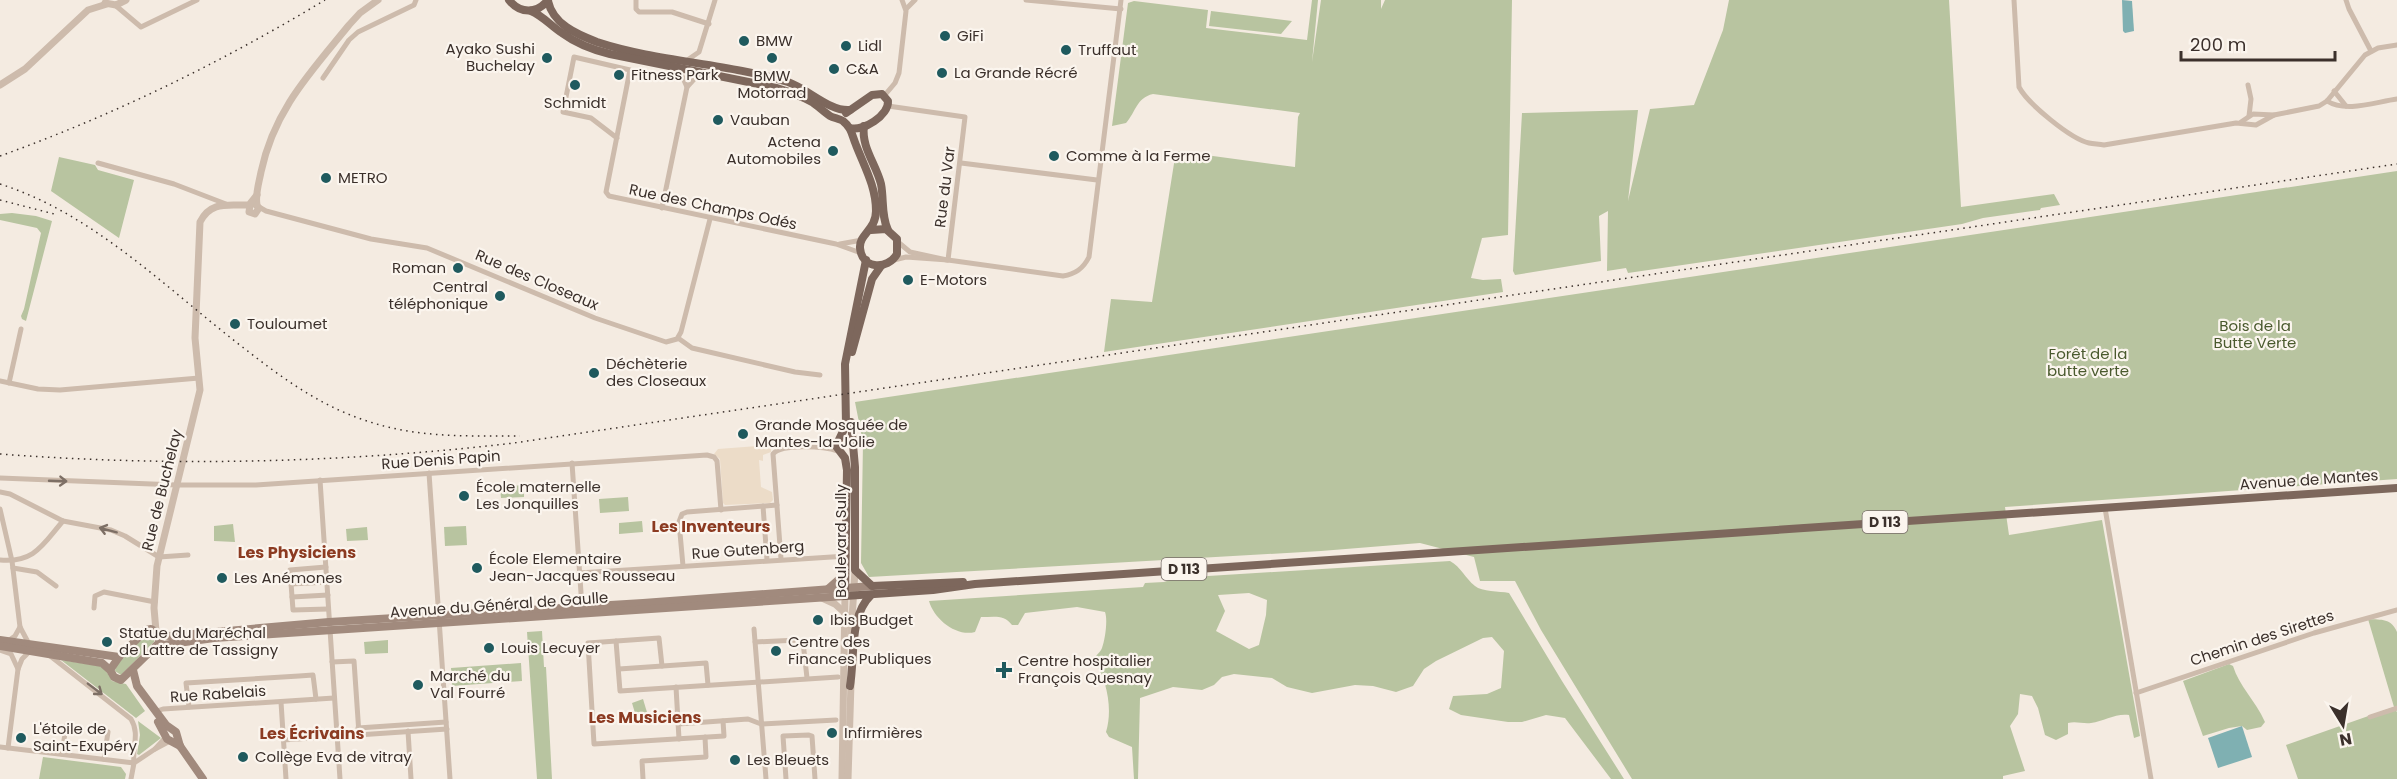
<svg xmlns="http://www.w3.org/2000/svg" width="2397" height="779" font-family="Poppins,sans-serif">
<rect width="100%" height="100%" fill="#f4ebe1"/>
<g fill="#b8c4a0" fill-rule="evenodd">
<path d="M 1312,0 L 1318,0 L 1312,62 L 1321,0 L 1381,0 L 1381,9 L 1385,0 L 1512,0 L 1508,235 L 1482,238 L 1471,278 L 1483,280 L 1501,279 L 1503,292 L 1104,352 L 1111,299 L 1152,302 L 1176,151 L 1295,167 L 1298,117 L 1300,113 L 1153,94 C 1136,98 1136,112 1126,123 L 1112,126 L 1128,3 L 1134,1 L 1208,10 L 1206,28 L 1307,40 Z"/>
<polygon points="1729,0 1949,0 1961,207 2054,194 2060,205 2041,208 2040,210 1983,218 1962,224 1628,273 1626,268 1607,271 1608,211 1599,216 1601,261 1515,275 1513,271 1522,113 1638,110 1628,201 1650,109 1694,105 1723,30"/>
<polygon points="1211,11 1292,21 1281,34 1209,26"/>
<polygon points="59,157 95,165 98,170 134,180 119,238 51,191"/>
<path d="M 2397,171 L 2397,479 L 2005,507 L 2009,535 L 2102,520 L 2140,736 L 2134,738 L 2129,715 C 2116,713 2104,721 2091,723 C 2083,724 2076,721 2068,723 L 2068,734 L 2056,740 L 2045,735 L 2038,708 L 2032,696 L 2020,694 L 2018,714 L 2010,726 L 2025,771 L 2003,776 L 2003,779 L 1632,779 L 1541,630 L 1515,581 L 1480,581 L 1474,557 L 1420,543 L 1321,551 L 869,577 L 861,563 L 863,443 L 855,402 Z"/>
<polygon points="12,213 36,216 52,221 26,321 22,319 21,316 24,309 41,233 37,228 0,220 0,214"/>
<polygon points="524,485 524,497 501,498 500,487"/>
<polygon points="628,497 629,511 600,513 599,499"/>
<polygon points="642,521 643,532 619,534 619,523"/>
<polygon points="233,524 235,542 214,541 214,526"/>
<polygon points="466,526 467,545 445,546 444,527"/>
<polygon points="367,527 368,540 347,541 346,529"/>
<path d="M 1450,561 C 1461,567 1465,578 1475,586 C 1482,592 1499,591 1509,593 L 1562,681 L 1624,779 L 1611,779 L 1565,718 L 1546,715 L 1522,722 L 1508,722 L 1461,715 L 1449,709 L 1453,696 L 1487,694 L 1501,688 L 1504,651 L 1492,637 L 1483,638 L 1436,661 L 1424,669 L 1413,686 L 1396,692 L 1373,686 L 1355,685 L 1312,693 L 1287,687 L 1272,678 L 1234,674 L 1222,677 L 1214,685 L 1202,690 L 1173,687 L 1140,698 L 1138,779 L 1134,779 L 1132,747 L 1109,737 L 1106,732 C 1113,709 1107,680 1094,660 C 1096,654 1100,653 1102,648 C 1105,640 1108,620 1105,612 L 1077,607 L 1025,613 L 1018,625 L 1012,625 C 1004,614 994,617 981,617 L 975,632 C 956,637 934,619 929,601 L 1143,587 L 1145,583 L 1164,582 L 1176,578 ZM 1249,593 L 1267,600 L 1266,615 L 1259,645 L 1249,649 L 1216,631 L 1225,611 L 1218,595 Z"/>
<path d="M 2368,619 C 2382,620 2391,618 2397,632 L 2397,706 L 2394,708 L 2397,712 L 2397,779 L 2298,779 L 2286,745 L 2394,707 Z"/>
<polygon points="542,631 544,667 546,667 552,779 537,779 527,632"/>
<polygon points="151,633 155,636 154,642 121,675 115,671 116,666 146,634"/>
<polygon points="388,640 388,653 365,654 364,642"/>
<polygon points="61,660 100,666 105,669 112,681 126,684 145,711 136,718"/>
<polygon points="521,663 522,681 452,686 451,668"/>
<path d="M 2229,664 L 2233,666 C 2239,686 2255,700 2265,722 L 2261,727 L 2247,730 L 2242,726 L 2229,728 L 2203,736 L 2183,681 Z"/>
<polygon points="643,699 649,719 638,723 632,703"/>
<polygon points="138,721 161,738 139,755 137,754 140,735"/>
<polygon points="43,757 121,767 126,774 125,779 39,779"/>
</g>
<polygon fill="#ecdcc8" points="771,445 771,452 763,455 763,461 759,460 761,487 772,492 773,500 770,503 725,505 723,503 720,459 714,454 718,449"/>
<g fill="#7fb0b2">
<polygon points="2122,0 2132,1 2134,31 2125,33 2123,31"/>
<polygon points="2242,726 2252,757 2218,768 2208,738"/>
</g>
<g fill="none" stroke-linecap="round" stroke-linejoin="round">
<g stroke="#cdbbac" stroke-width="5">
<polyline points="636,0 636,9 639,12 672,12 709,24"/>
<polyline points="1026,0 1121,9"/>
<path d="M 2014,0 L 2019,87 C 2028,104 2071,139 2089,143 C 2094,144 2099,144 2104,145 L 2236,123 L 2256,125 L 2274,115"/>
<polyline points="2346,0 2349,9 2371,51"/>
<polyline points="115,5 141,27 197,0"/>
<polyline points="906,9 915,0"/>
<polyline points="686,61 699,52 715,0"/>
<polyline points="679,69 687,87 696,77 704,73"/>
<polyline points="323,78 349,40 358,32 414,5 416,0"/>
<polyline points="2248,85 2251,99 2249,116"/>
<polyline points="2334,91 2346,106"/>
<polyline points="884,96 895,83 899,73 906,11 902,0"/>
<path d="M 2327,101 C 2346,113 2375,102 2397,99"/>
<polyline points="888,106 965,117 948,260"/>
<polyline points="2241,122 2253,114 2274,115 2319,106 2327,101 2365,55 2378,48 2397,45"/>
<polyline points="617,138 591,118 563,112 574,57 630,70 606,192 609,196 836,244 861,253"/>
<polyline points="98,163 174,184 226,204"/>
<polyline points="961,163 1097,180"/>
<polyline points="259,207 266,211 371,239 427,248 595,318 666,342 677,339 681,332 710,219"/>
<polyline points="662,208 687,87"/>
<polyline points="898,242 910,252 947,260"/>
<polyline points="840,244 862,240"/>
<path d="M 894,260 L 906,257 L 948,260 L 1063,276 C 1075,274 1083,269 1089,257 L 1121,0"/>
<polyline points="678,338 692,348 795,372 820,375"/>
<polyline points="0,381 38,389 60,390 199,378"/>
<polyline points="9,383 21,329"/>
<polyline points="572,463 582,607"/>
<polyline points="429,473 450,779"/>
<polyline points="0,478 177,485 256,485 707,455 714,457 717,461 721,510"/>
<polyline points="320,480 340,779"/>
<polyline points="0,492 10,494 63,521 111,530 125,536 159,557 188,555"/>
<polyline points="763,506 767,560"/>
<polyline points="2105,508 2151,779"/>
<polyline points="0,509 12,561 20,627 29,644"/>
<path d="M 781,559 L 773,454 C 783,443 825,447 838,451"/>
<path d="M 0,560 C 35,563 43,544 63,521"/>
<polyline points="683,566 679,522 682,514 687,512 777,505"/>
<polyline points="326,567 290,570 293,610 328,609"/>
<polyline points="13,568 37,572 56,586"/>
<polyline points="579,573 847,556"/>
<polyline points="291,584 327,582"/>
<polyline points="292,597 328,595"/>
<polyline points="94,608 95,596 104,592 155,602"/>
<polyline points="754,629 766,779"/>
<polyline points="8,641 15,636 20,627"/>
<polyline points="616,641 620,691 838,677"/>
<polyline points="755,642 798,640 803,642 807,678"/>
<polyline points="0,650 11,654 18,669"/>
<polyline points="332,662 354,661 359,734"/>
<polyline points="662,666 659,638 588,643 594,744 724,736 723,721"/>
<polyline points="619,669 706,663 708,685"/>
<polyline points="676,687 679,739"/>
<polyline points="2136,693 2314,633 2397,610"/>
<polyline points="281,702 286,779"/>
<polyline points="189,707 186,683 299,676 313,675 316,699"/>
<polyline points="157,711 163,709 334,698"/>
<polyline points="2370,717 2397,708"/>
<polyline points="678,724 748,719 761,724 836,720"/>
<polyline points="358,728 446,722"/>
<polyline points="408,731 411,779"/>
<polyline points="166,737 155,749 170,741"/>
<polyline points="283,740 447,729"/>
<path d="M 0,747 L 134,763 C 132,747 140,734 131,719 L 49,655"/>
<polyline points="8,748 18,669 22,659 30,651"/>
<polyline points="62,754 66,726"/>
<polyline points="104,759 108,732"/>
<polyline points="131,779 134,763 155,749"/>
<polyline points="643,779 642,761 706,757 705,737"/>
<polyline points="786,779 783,736 809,735 812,736 815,779"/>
</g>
<g stroke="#cdbbac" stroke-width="7">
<polyline points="105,3 116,5 126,0"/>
<polyline points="0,85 25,69 88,10 107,4"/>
<polyline points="250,205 249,212 255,214 259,208 254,203"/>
<path d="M 257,205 C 255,194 259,183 261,172 C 274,110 310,73 349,25 L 360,13 L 378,0"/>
<polyline points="822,598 835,604 845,613"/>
<path d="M 156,631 L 154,608 L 157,566 L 200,390 L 195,338 L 200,222 C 211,200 229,206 249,205 L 257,195"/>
<polyline points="851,636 855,570"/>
<polyline points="842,779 845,596"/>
<polyline points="848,779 851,683"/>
</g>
<g stroke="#a18a7d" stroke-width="8">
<polyline points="828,589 845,574"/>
<polyline points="159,635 170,636 329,622 643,603 872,586"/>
<polyline points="0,640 119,657"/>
<polyline points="0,646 102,663 110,670 114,677 121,680 158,644 160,639 158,633 151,629 146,630 119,657 110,670"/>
<polyline points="156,646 214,638 845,596"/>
<polyline points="133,670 137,686 166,725 176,732 180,746 203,779"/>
<polyline points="158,722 167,739 180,746"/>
</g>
<g stroke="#7d675c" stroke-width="8">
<path d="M 509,0 C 520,14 537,14 548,0"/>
<path d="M 548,1 C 553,24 576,34 597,42 C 658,62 726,63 788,82 C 808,89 830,112 850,110"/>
<path d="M 531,11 C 543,16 551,26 562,33 C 577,44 593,50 610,54 L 773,87 C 786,91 800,95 812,102 C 818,106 824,112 830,116 C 834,118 840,119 843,121 C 852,128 852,136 856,145 C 865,168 876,187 876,211 C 876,230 859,234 860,248 C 862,270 888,270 897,254 L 897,239 L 886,229 L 871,230"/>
<path d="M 846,113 L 872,95 L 882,94 L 888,101 C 889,115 863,132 850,128"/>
<path d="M 864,126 C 861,147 876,164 881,184 C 884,199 881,216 888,230"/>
<polyline points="866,260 845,364 846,425 836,446 845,458 847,470 845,596 933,590 975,584 2397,488"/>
<polyline points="852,352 872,279 881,266"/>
<polyline points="851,422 855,467 855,570 872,586 963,582"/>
<path d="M 850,686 C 855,657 849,616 871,595"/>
</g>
<g stroke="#3b302b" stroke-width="1.5" stroke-dasharray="1.5 4.5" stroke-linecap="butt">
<path d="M 0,156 C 114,115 222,62 325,0"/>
<path d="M 0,184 C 91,213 162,284 236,342 C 277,374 317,405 367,421 C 417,438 468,436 520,436"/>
<polyline points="0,200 58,215"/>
<path d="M 0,454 C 172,467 343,463 514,443 L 2397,164"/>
</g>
</g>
<defs><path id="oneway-shaft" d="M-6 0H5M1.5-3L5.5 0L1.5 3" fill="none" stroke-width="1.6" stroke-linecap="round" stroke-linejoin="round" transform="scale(1.5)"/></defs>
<g stroke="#7d6f65">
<use href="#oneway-shaft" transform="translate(58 481) rotate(2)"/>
<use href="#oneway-shaft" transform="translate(108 530) rotate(-165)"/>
<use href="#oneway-shaft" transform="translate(95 689) rotate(37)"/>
</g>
<g fill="#1f5a5e" stroke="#fbf5ee" stroke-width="2">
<circle cx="945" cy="36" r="6"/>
<circle cx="744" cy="41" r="6"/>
<circle cx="846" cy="46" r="6"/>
<circle cx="1066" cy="50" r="6"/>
<circle cx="547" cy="58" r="6"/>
<circle cx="772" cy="58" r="6"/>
<circle cx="834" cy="69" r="6"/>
<circle cx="942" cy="73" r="6"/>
<circle cx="619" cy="75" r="6"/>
<circle cx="575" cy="85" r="6"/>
<circle cx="718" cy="120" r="6"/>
<circle cx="833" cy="151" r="6"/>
<circle cx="1054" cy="156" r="6"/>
<circle cx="326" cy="178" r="6"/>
<circle cx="458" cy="268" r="6"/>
<circle cx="908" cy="280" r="6"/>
<circle cx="500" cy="296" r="6"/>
<circle cx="235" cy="324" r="6"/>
<circle cx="594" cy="373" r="6"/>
<circle cx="743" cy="434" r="6"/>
<circle cx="464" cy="496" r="6"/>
<circle cx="477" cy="568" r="6"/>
<circle cx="222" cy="578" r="6"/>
<circle cx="818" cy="620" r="6"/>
<circle cx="107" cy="642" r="6"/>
<circle cx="489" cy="648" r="6"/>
<circle cx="776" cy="651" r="6"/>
<path d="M1001 661h6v6h6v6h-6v6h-6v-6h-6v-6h6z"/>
<circle cx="418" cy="685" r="6"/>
<circle cx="832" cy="733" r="6"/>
<circle cx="21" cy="738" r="6"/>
<circle cx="243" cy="757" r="6"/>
<circle cx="735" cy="760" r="6"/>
</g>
<g text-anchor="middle" stroke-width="4.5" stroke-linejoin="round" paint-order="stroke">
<g fill="#fbf5ee" stroke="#756b66" stroke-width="1.5">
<rect x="1862.5" y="511" width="45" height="22" rx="4.5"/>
<rect x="1161.5" y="558" width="45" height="22" rx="4.5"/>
</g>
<g font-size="14" font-weight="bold" fill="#3b302b">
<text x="1885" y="527">D 113</text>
<text x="1184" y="574">D 113</text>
</g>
<g font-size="15" fill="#3b302b" stroke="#fbf5ee" text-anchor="start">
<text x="957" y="41">GiFi</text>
<text x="756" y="46">BMW</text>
<text x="858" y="51">Lidl</text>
<text x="535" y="54" text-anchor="end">Ayako Sushi<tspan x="535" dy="17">Buchelay</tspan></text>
<text x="1078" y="55">Truffaut</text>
<text x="846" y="74">C&amp;A</text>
<text x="954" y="78">La Grande Récré</text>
<text x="631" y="80">Fitness Park</text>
<text x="772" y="81" text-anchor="middle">BMW<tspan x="772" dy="17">Motorrad</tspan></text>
<text x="575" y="108" text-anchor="middle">Schmidt</text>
<text x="730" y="125">Vauban</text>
<text x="821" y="147" text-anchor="end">Actena<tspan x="821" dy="17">Automobiles</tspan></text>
<text x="1066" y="161">Comme à la Ferme</text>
<text x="338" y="183">METRO</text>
<text x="446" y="273" text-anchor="end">Roman</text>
<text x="920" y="285">E-Motors</text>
<text x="488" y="292" text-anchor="end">Central<tspan x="488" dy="17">téléphonique</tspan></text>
<text x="247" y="329">Touloumet</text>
<text x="606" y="369">Déchèterie<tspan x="606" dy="17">des Closeaux</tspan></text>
<text x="755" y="430">Grande Mosquée de<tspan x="755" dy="17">Mantes-la-Jolie</tspan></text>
<text x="476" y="492">École maternelle<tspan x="476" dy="17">Les Jonquilles</tspan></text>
<text x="489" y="564">École Elementaire<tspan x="489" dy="17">Jean-Jacques Rousseau</tspan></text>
<text x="234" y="583">Les Anémones</text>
<text x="830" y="625">Ibis Budget</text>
<text x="119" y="638">Statue du Maréchal<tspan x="119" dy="17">de Lattre de Tassigny</tspan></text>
<text x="788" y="647">Centre des<tspan x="788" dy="17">Finances Publiques</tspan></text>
<text x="501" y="653">Louis Lecuyer</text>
<text x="1018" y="666">Centre hospitalier<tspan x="1018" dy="17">François Quesnay</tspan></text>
<text x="430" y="681">Marché du<tspan x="430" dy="17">Val Fourré</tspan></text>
<text x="33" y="734">L'étoile de<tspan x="33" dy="17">Saint-Exupéry</tspan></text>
<text x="844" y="738">Infirmières</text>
<text x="255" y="762">Collège Eva de vitray</text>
<text x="747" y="765">Les Bleuets</text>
</g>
<g font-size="15" fill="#3b302b" stroke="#fbf5ee">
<text transform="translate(945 187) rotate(-83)" y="5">Rue du Var</text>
<text transform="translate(713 207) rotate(12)" y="5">Rue des Champs Odés</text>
<text transform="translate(537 280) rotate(23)" y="5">Rue des Closeaux</text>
<text transform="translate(441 460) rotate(-4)" y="5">Rue Denis Papin</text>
<text transform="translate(2309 480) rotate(-4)" y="5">Avenue de Mantes</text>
<text transform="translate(162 490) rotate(-76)" y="5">Rue de Buchelay</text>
<text transform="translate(841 541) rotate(-90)" y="5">Boulevard Sully</text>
<text transform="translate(748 550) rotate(-4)" y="5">Rue Gutenberg</text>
<text transform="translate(499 605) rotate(-4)" y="5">Avenue du Général de Gaulle</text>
<text transform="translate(2262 638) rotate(-18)" y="5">Chemin des Sirettes</text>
<text transform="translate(218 694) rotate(-4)" y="5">Rue Rabelais</text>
</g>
<g font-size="15" fill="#4a5a2e" stroke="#fbf5ee">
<text x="2255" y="331">Bois de la<tspan x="2255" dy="17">Butte Verte</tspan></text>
<text x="2088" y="359">Forêt de la<tspan x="2088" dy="17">butte verte</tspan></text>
</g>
<g font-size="16" font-weight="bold" fill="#8c3b22" stroke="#fbf5ee">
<text x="711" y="532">Les Inventeurs</text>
<text x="297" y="558">Les Physiciens</text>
<text x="645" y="723">Les Musiciens</text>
<text x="312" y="739">Les Écrivains</text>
</g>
</g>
<g transform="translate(2343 725) rotate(169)" stroke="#fbf5ee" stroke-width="4.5" paint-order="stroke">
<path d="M0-4.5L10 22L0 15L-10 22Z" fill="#3b302b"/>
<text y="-9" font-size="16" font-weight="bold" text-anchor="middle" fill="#3b302b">N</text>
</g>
<path d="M2181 51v9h154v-9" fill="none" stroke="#3b302b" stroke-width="3"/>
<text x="2190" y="51" font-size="18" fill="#3b302b" stroke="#fbf5ee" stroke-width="4.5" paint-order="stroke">200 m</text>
</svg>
